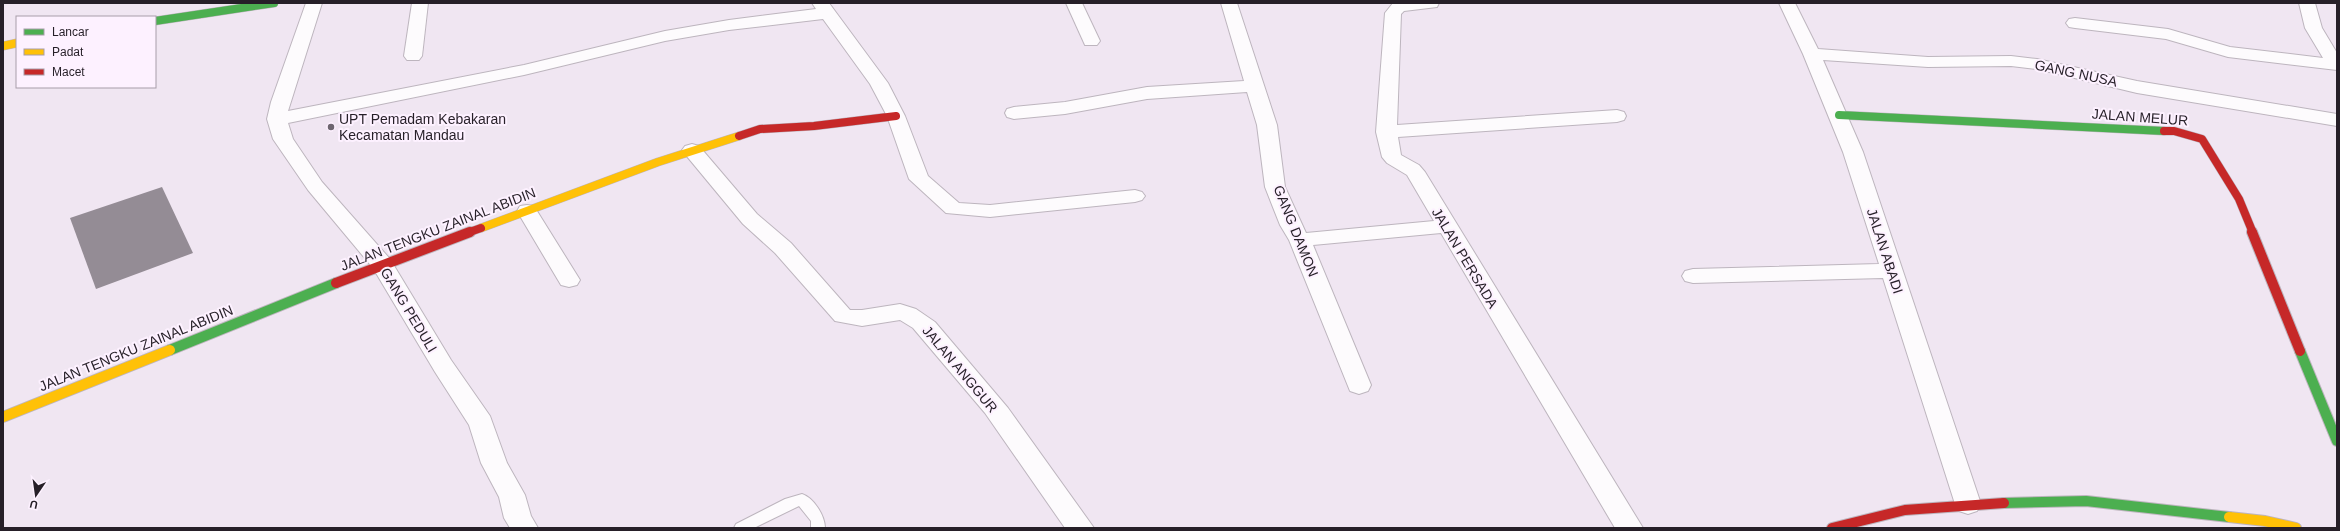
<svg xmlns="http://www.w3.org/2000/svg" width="2340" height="531" font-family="Arial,sans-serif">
<rect width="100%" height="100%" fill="#f0e6f2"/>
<polygon fill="#948c95" points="162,187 193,253 96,289 70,218"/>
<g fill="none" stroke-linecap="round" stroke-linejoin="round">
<defs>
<path id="lane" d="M 802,494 C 814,498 825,516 825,528 L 811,528 L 811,521 L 799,506 L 754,528 L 734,528 L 736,524 L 785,499 Z"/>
<g id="street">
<polygon points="306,3 322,3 288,111 524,65 665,31 729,20 816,9 812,3 829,3 888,83 905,116 928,176 959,203 990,205 1135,190 1142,192 1145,196 1142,200 1135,202 990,217 946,213 909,179 887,116 870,84 823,19 729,30 665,41 524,75 288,123 293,139 322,182 390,259 451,360 490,416 507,463 525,495 531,516 538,528 510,528 504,518 499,497 481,463 469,425 435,372 373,268 308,190 273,139 267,119 271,102"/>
<polygon points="412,3 428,3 422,56 419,60 407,60 404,56"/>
<polygon points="1066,3 1082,3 1100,41 1097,45 1085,45"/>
<polygon points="1221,3 1237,3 1277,125 1285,187 1306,233 1434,221 1407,175 1387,163 1382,157 1376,132 1385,13 1393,3 1439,3 1437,7 1404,11 1401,14 1397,125 1617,110 1624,112 1626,116 1624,120 1617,122 1398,137 1401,155 1419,165 1425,172 1643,528 1615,528 1441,233 1313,245 1371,385 1368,391 1359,394 1350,391 1289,240 1280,225 1265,187 1257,125 1247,92 1147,99 1065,114 1014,119 1007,117 1005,113 1007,109 1014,107 1065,102 1147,87 1244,81"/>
<polygon points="1779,3 1795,3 1818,49 1928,57 2011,56 2037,59 2137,81 2337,114 2337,126 2137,93 2037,69 2011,66 1928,67 1823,60 1863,152 1981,504 1977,511 1968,514 1959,511 1955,504 1883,278 1693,283 1685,281 1682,276 1685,271 1693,269 1879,264 1843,152 1803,54"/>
<polygon points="2299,3 2315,3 2322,28 2337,53 2337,70 2228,57 2166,39 2075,28 2069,27 2066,23 2069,19 2075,18 2168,29 2230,47 2323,58 2305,28"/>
<polygon points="692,144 699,146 757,214 791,243 850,310 862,310 900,304 916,309 935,322 1008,408 1094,528 1065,528 985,413 913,328 900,320 862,326 835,321 775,253 743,224 685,154 682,150 685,146"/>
<polygon points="527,205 534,206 537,211 580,280 577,285 569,287 561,285 558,280 517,211 520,206"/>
</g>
<g id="fast-far1">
<polyline points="155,21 274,3"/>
<polyline points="1839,115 2164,131"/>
</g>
<g id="fast">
<polyline points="170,350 336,283"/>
<polyline points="2300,351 2337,441"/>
<polyline points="2004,503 2086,501 2229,517"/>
</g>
<g id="slow-far1">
<polyline points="3,46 17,43"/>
<polyline points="481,228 658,162 739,136"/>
</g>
<g id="slow">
<polyline points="3,417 170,350"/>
<polyline points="2229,517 2265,521 2296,528"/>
</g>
<g id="jam-far1">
<polyline points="2164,131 2174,131 2202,139 2239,199 2253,233"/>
<polyline points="739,136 760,129 814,126 896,116"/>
<polyline points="467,233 481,228"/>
</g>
<g id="jam">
<polyline points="2252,232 2300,351"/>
<polyline points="336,283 470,232"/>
<polyline points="1832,528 1905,510 2004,503"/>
</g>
</defs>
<use href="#lane" stroke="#bdb5be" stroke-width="2"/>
<use href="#street" stroke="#bdb5be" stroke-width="2"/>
<use href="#fast-far1" stroke="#bdb5be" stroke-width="9"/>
<use href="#fast" stroke="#bdb5be" stroke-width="12"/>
<use href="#slow-far1" stroke="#bdb5be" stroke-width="9"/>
<use href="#slow" stroke="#bdb5be" stroke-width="12"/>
<use href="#jam-far1" stroke="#bdb5be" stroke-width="9"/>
<use href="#jam" stroke="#bdb5be" stroke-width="12"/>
<use href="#lane" fill="#fdfbfd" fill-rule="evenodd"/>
<use href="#street" fill="#fdfbfd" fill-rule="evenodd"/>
<use href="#fast-far1" stroke="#4caf50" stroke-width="8"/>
<use href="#fast" stroke="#4caf50" stroke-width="10"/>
<use href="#slow-far1" stroke="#ffc107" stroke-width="8"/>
<use href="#slow" stroke="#ffc107" stroke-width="10"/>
<use href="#jam-far1" stroke="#c62828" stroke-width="8"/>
<use href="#jam" stroke="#c62828" stroke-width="10"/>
</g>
<circle fill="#6d656f" stroke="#fdf1ff" stroke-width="1.5" cx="331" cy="127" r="4"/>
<g text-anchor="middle" stroke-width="4" stroke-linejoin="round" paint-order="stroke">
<g font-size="14" fill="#261f28" stroke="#fdf1ff">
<text transform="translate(2076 73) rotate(12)" y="5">GANG NUSA</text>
<text transform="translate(2140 117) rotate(4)" y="5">JALAN MELUR</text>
<text transform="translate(438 229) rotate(-21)" y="5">JALAN TENGKU ZAINAL ABIDIN</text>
<text transform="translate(1296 231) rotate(68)" y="5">GANG DAMON</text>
<text transform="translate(1885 251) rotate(72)" y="5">JALAN ABADI</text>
<text transform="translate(1465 258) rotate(59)" y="5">JALAN PERSADA</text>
<text transform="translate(409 310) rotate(59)" y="5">GANG PEDULI</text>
<text transform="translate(136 348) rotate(-22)" y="5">JALAN TENGKU ZAINAL ABIDIN</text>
<text transform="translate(960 369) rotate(50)" y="5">JALAN ANGGUR</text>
</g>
<g font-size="14" fill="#261f28" stroke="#fdf1ff" text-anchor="start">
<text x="339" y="124">UPT Pemadam Kebakaran<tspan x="339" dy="16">Kecamatan Mandau</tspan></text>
</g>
</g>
<rect width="2340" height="531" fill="none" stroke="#261f28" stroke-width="8"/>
<rect x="16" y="16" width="140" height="72" fill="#fdf1ff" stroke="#a79da9"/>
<rect x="24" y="29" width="20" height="6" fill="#4caf50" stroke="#a79da9"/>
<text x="52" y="36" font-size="12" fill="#261f28">Lancar</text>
<rect x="24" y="49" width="20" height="6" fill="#ffc107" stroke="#a79da9"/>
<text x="52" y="56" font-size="12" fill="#261f28">Padat</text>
<rect x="24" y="69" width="20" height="6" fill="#c62828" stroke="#a79da9"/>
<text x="52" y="76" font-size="12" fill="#261f28">Macet</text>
<g transform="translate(36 495) rotate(193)" stroke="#fdf1ff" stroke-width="3" paint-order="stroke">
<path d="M0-3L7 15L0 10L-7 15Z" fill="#261f28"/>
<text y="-6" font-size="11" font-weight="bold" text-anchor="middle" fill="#261f28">U</text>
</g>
</svg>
